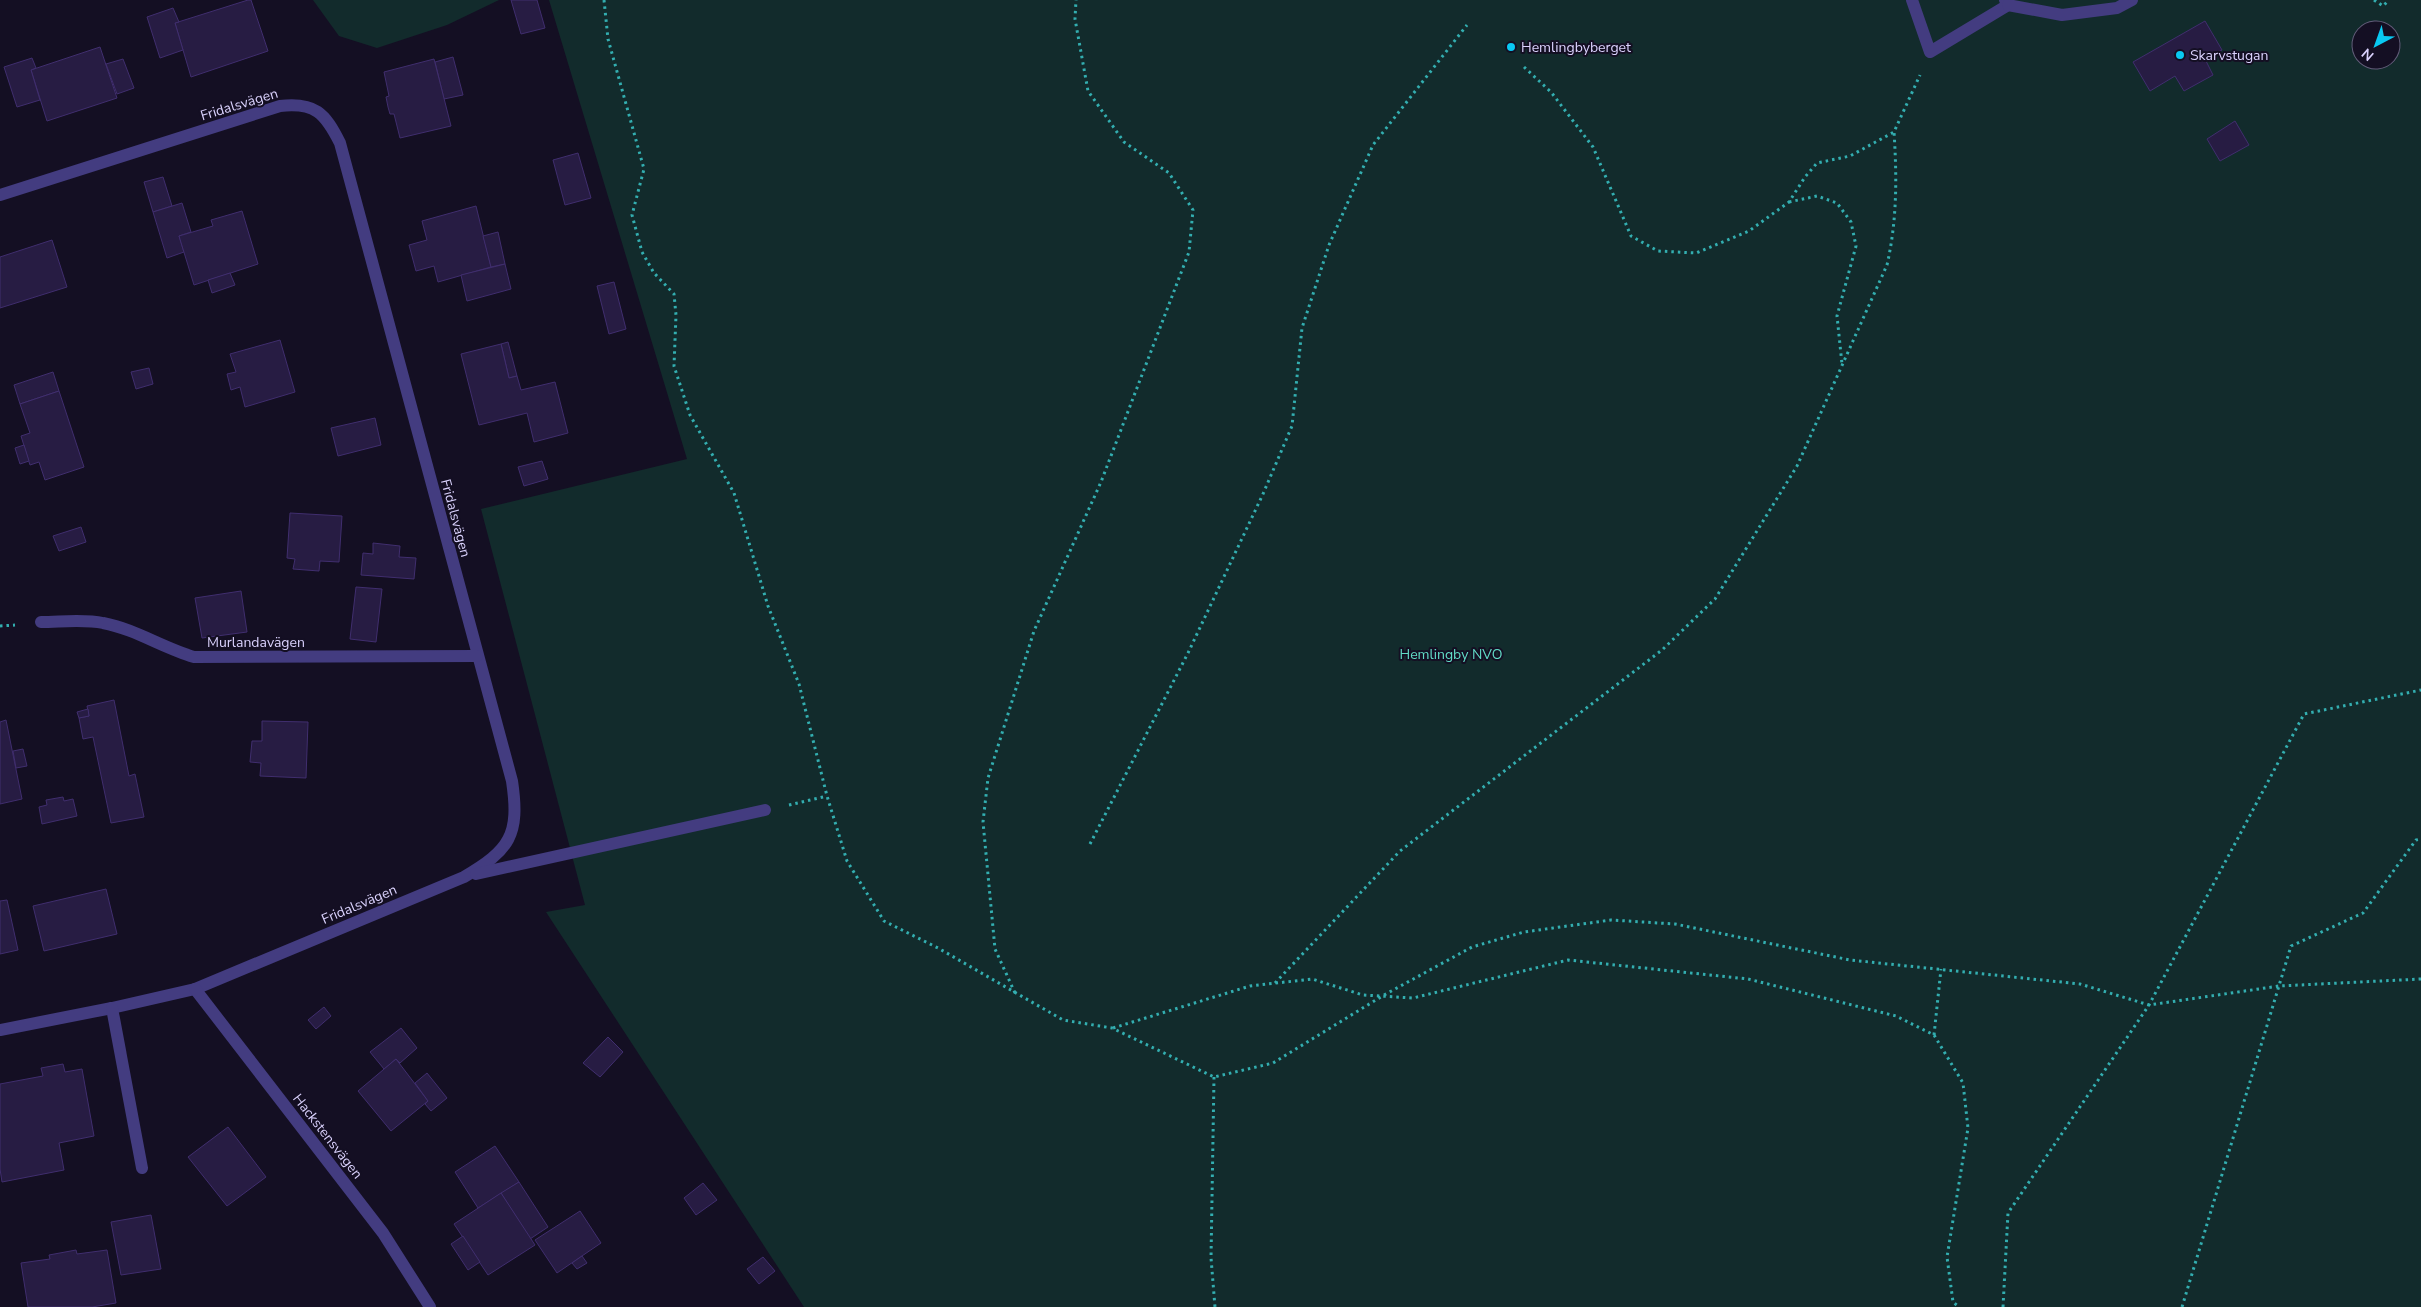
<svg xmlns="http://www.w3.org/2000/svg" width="2421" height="1307" font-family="'Nunito Sans',sans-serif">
<rect width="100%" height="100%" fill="#140f23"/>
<g fill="#122b2c" fill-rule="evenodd">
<polygon points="313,0 499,0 447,25 377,48 339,36"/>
<path d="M 549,0 L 2421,0 L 2421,1307 L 804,1307 L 546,912 L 585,905 L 481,509 L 687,459 ZM 2361,30 L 2391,30 L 2391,60 L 2361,60 Z"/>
</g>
<g fill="#271c43" stroke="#402e6e">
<polygon points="248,0 251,0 268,51 191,77 175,23"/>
<polygon points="511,0 537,0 545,28 521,34"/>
<polygon points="173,8 179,22 175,23 183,50 160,58 147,17"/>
<polygon points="2205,21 2222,50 2205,59 2213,75 2184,91 2175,76 2150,91 2133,62"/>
<polygon points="100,47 117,98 47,121 31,70"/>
<polygon points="453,57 463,95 444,99 435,62"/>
<polygon points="32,58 36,68 31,70 40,100 17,107 4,67"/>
<polygon points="123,59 134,88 117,94 106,64"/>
<polygon points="434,59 451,126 400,138 394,114 390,114 388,107 386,97 389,96 384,72"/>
<polygon points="2235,121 2249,145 2220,161 2207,139"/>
<polygon points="578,153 591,198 565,205 553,160"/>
<polygon points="163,177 172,206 153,212 144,182"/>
<polygon points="182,203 191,232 179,236 184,252 167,258 153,212"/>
<polygon points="476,206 491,267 438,282 434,266 416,271 409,245 427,240 422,221"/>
<polygon points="242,211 258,264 194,285 179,236 213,226 211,220"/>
<polygon points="498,232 505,264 491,267 483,236"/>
<polygon points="52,240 67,287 0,308 0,257"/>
<polygon points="505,264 511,289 467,301 461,275"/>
<polygon points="230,273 235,285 212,293 208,280"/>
<polygon points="614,282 626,329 609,334 597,286"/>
<polygon points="280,340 295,392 245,407 240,387 231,390 227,374 236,372 230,354"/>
<polygon points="508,342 517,376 509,378 501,344"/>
<polygon points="501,344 509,378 517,376 521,390 555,382 568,433 534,442 527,413 479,425 461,354"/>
<polygon points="149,368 153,384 136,389 131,372"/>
<polygon points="53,372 59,391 20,404 14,385"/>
<polygon points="59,391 84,467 45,480 39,462 30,465 21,436 30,433 20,404"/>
<polygon points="375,418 381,445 338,456 331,428"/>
<polygon points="24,445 29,461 20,464 15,448"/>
<polygon points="542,461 548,479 524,486 518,467"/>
<polygon points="290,513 342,516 339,562 320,561 319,571 293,569 295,559 287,558"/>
<polygon points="81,527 86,542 59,551 53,536"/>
<polygon points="373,543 400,546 399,557 416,558 414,579 361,575 363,553 373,554"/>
<polygon points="356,587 382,589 376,642 350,639"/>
<polygon points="241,591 247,632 202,638 195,598"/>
<polygon points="114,700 129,776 135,774 144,817 111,823 93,737 83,739 79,718 89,716 87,706"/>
<polygon points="88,709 89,716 79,718 77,712"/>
<polygon points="6,720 22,799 0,804 0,722"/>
<polygon points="262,721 308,722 306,778 260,776 261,763 250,762 252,741 262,741"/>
<polygon points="23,749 27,766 16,768 13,751"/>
<polygon points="63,797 64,801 73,799 77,816 42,824 39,807 47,805 46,800"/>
<polygon points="106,889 117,934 44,951 33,906"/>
<polygon points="7,900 18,950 0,954 0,901"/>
<polygon points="324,1007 331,1016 316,1029 308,1020"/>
<polygon points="401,1028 417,1048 400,1063 396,1059 384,1069 370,1052"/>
<polygon points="608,1037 623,1052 600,1077 583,1063"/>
<polygon points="396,1059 428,1101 391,1131 358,1091"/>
<polygon points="63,1064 65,1072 82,1069 94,1136 59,1143 64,1170 2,1182 0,1169 0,1084 43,1076 41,1068"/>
<polygon points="427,1073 447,1098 431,1111 425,1104 428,1101 415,1083"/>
<polygon points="228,1127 266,1177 227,1206 188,1157"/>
<polygon points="495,1146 519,1182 478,1208 455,1172"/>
<polygon points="519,1182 548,1227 530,1239 501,1193"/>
<polygon points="703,1183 717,1200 696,1215 684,1198"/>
<polygon points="501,1193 535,1245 488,1275 454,1224"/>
<polygon points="580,1211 601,1243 557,1273 535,1240"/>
<polygon points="151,1215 161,1269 121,1275 111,1222"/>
<polygon points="463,1236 480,1262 468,1270 451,1244"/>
<polygon points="76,1250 77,1254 107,1250 116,1303 92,1307 28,1307 21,1263 50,1259 49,1255"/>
<polygon points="582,1256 587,1263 577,1269 572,1263"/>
<polygon points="763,1257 775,1271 759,1284 747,1269"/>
</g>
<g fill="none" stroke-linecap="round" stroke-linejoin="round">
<g stroke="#33aeb0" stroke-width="3" stroke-dasharray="2.5 4" stroke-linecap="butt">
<polyline points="604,0 608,39 644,169 632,215 642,252 654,273 674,294 676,315 674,366 690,415 734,493 768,606 799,684 827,796 847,861 884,921 938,948 1063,1020 1112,1028 1214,1077 1273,1063 1384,995 1472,947 1524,932 1611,920 1675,924 1850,960 2080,984 2149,1005 2279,986 2421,979"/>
<polyline points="2374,0 2383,6 2389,0"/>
<polyline points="1524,67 1551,92 1593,147 1631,236 1658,251 1696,253 1749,231 1789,202 1805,177 1817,163 1850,156 1894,132 1920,75"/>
<polyline points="1789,202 1817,196 1837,203 1851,222 1856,246 1837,316 1842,364"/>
<polyline points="0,626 15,625"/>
<polyline points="789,805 827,796"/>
<polyline points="1090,844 1188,653 1263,494 1292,426 1302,328 1329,245 1373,145 1467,25"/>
<path d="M 1275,983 L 1400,851 L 1662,650 L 1715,599 L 1797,466 L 1887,265 C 1897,221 1897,178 1894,132"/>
<polyline points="1015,993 995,949 983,822 988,778 1034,631 1101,482 1189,252 1193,210 1169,173 1124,142 1088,91 1075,19 1076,0"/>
<polyline points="1113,1028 1250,986 1312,979 1363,995 1413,998 1568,960 1748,979 1896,1016 1934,1035 1963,1083 1968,1128 1947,1257 1953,1302 1959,1307"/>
<polyline points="1934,1035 1941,969"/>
<polyline points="1214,1077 1211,1258 1215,1307"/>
<polyline points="2003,1307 2008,1213 2149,1005 2304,714 2421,690"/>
<polyline points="2182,1307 2291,946 2363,913 2416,840 2421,839"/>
</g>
<g stroke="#433c80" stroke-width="12">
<polyline points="1912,0 1930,52 2008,5 2005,0"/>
<polyline points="2008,5 2062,15 2117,8 2132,0"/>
<path d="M 0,195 L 280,106 C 315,102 325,113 340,143 L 512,781 C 520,835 510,850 464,877 L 195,989 L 112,1008 L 0,1030"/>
<path d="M 41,622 C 60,622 84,619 103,623 C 135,629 163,648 194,657 L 477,656"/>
<polyline points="476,874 765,810"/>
<polyline points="195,989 383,1233 430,1307"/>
<polyline points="112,1008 142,1168"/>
</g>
</g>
<g fill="#09c9f2" stroke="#140f23" stroke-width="2">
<circle cx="1511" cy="47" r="5"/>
<circle cx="2180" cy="55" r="5"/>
</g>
<g text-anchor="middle" stroke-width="4" stroke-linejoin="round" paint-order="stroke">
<g font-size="14" fill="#dad2fd" stroke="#140f23" text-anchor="start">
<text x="1521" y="52">Hemlingbyberget</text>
<text x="2190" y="60">Skarvstugan</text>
</g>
<g font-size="14" fill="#dad2fd" stroke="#140f23">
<text transform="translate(239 104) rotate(-17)" y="5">Fridalsvägen</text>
<text transform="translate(456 518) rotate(75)" y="5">Fridalsvägen</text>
<text x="256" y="647">Murlandavägen</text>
<text transform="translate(359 904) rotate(-23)" y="5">Fridalsvägen</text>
<text transform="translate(328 1136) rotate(52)" y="5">Hackstensvägen</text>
</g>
<g font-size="14" fill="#61dbc6" stroke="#140f23">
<text x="1451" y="659">Hemlingby NVO</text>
</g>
</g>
<g transform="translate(2376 45) rotate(221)"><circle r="24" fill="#140f23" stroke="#635d7a"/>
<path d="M0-4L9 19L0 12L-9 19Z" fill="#09c9f2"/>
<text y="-8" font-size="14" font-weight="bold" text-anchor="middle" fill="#dad2fd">N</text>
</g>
</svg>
